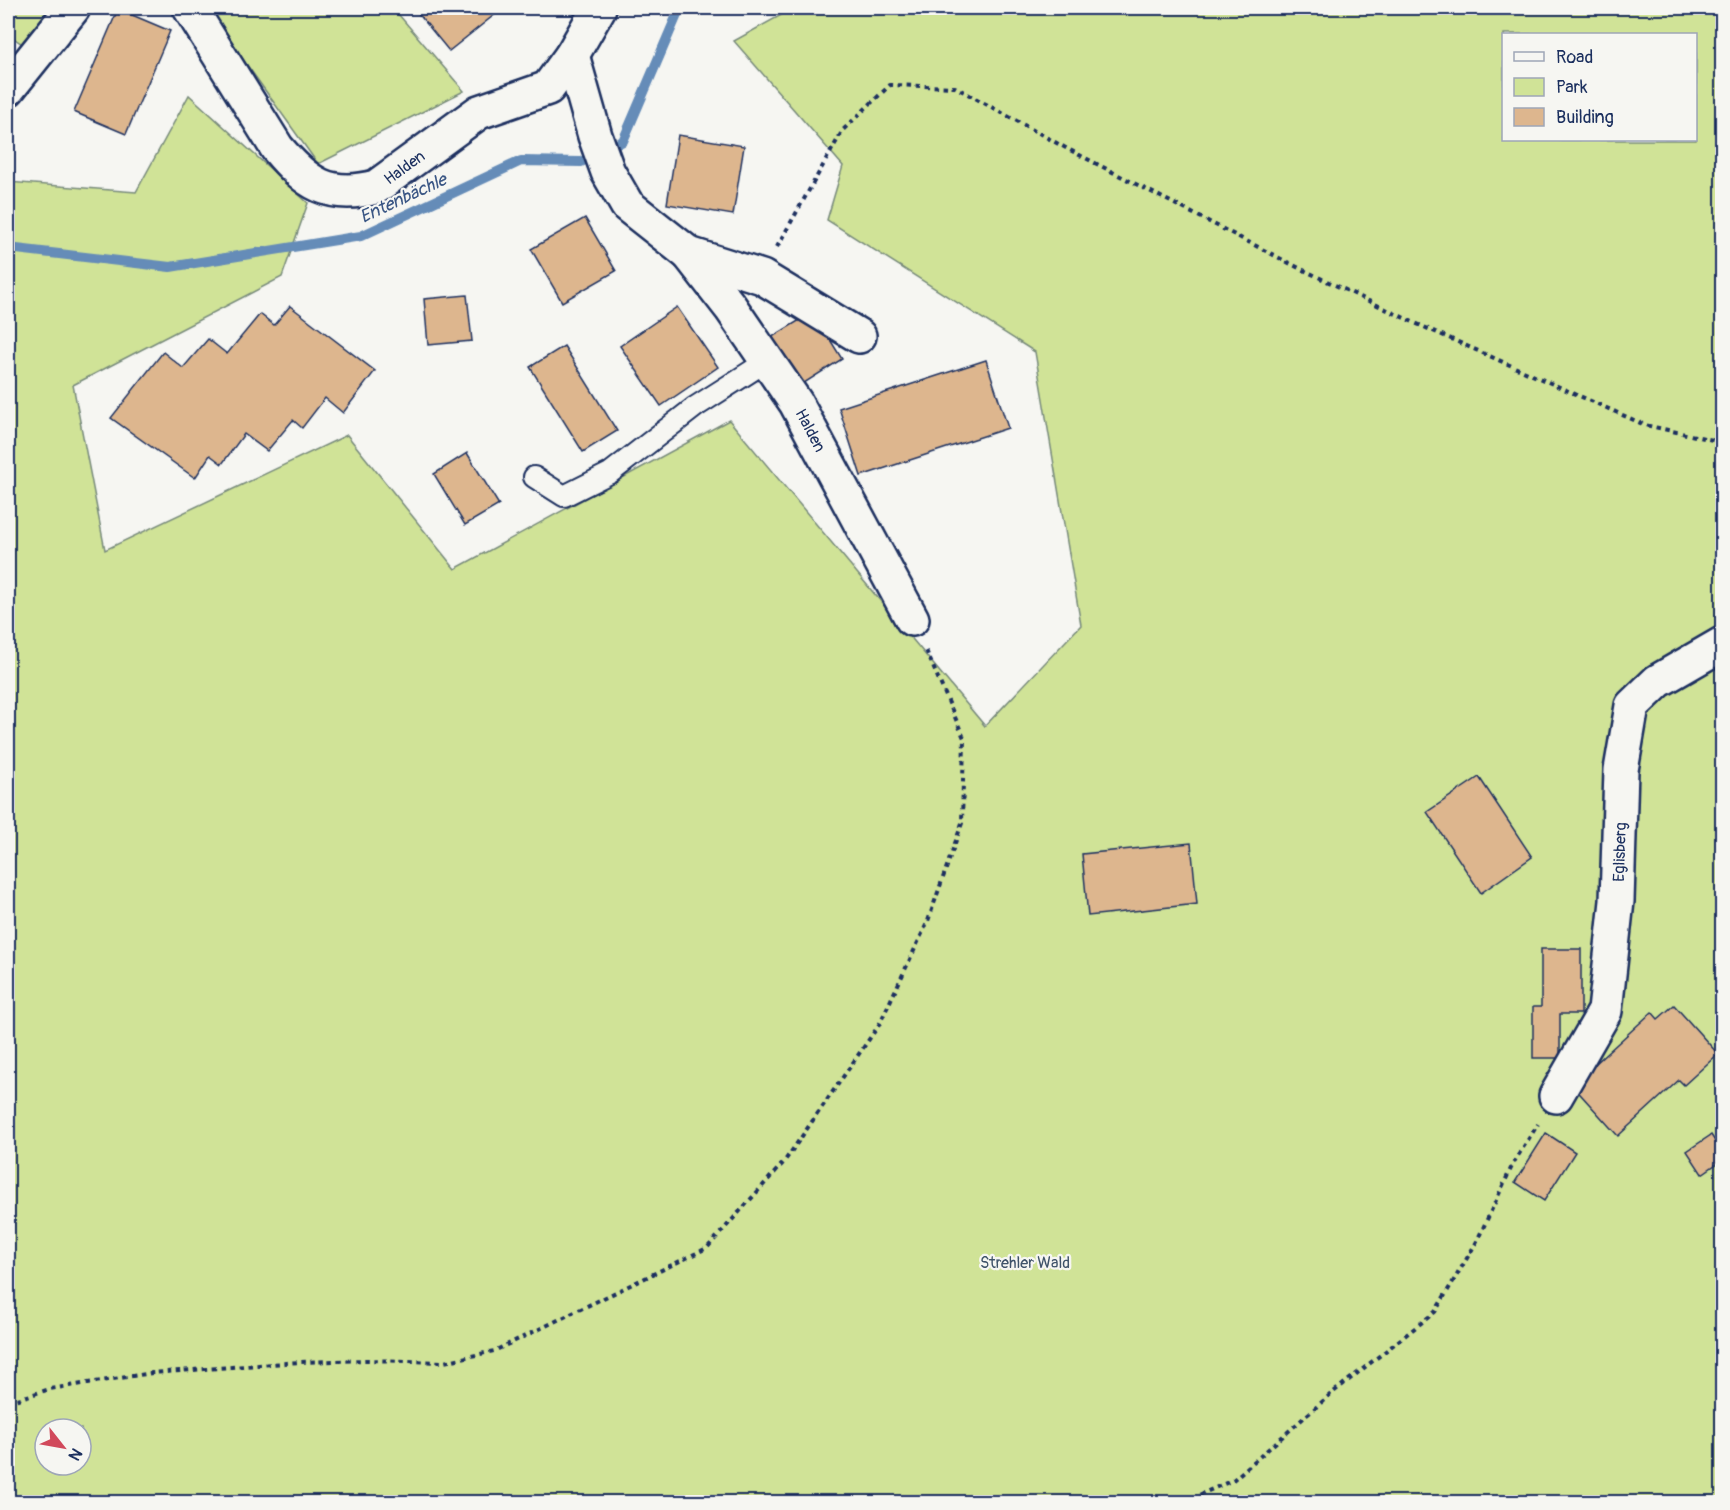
<svg xmlns="http://www.w3.org/2000/svg" width="1730" height="1510" font-family="Pangolin,sans-serif">
<rect width="100%" height="100%" fill="#f6f6f2"/>
<filter id="ink" filterUnits="userSpaceOnUse"><feTurbulence type="fractalNoise" baseFrequency=".0167" numOctaves="2"/><feDisplacementMap in="SourceGraphic" scale="12" xChannelSelector="R" yChannelSelector="G"/><feConvolveMatrix kernelMatrix="1 2 1 2 8 2 1 2 1" color-interpolation-filters="sRGB"/></filter>
<g filter="url(#ink)">
<g fill="#d0e397" stroke="#76897a" stroke-width="1.5" fill-rule="evenodd">
<polygon points="8,8 58,8 25,46 8,34"/>
<polygon points="206,8 393,8 464,91 318,164"/>
<path d="M 794,8 L 1722,8 L 1722,1502 L 8,1502 L 8,182 L 136,192 L 189,95 L 308,203 L 282,277 L 73,385 L 105,550 L 347,435 L 455,569 L 729,420 L 985,726 L 1081,625 L 1035,352 L 827,220 L 843,166 L 734,41 ZM 1504,34 L 1696,34 L 1696,140 L 1504,140 ZM 45,1429 L 81,1429 L 81,1465 L 45,1465 Z"/>
</g>
<g fill="none" stroke-linecap="round" stroke-linejoin="round">
<polyline stroke="#658cb8" stroke-width="10" points="8,248 170,267 361,236 521,161 581,162 623,141 680,8"/>
</g>
<g fill="#ddb68e" stroke="#1b2f5e" stroke-width="1.5">
<polygon points="423,8 503,8 449,51 417,12"/>
<polygon points="118,9 170,31 126,134 74,112"/>
<polygon points="678,135 744,146 733,215 667,204"/>
<polygon points="585,218 616,271 562,302 531,249"/>
<polygon points="467,295 472,341 428,345 424,299"/>
<polygon points="290,306 375,371 343,413 325,398 302,428 293,420 267,451 244,434 222,464 210,455 195,478 111,418 163,352 183,368 208,339 227,354 260,314 274,325"/>
<polygon points="677,307 718,367 661,406 620,346"/>
<polygon points="813,312 842,359 801,385 772,337"/>
<polygon points="564,346 617,431 583,452 530,367"/>
<polygon points="986,360 1008,428 861,476 839,408"/>
<polygon points="467,453 499,505 465,525 434,474"/>
<polygon points="1479,777 1532,857 1481,893 1427,812"/>
<polygon points="1191,843 1197,904 1088,916 1082,854"/>
<polygon points="1541,949 1581,949 1581,1014 1560,1014 1560,1058 1533,1058 1533,1007 1541,1007"/>
<polygon points="1674,1005 1718,1054 1684,1085 1679,1080 1618,1136 1572,1085 1652,1012 1658,1019"/>
<polygon points="1546,1133 1575,1152 1544,1201 1515,1182"/>
<polygon points="1711,1135 1722,1152 1722,1160 1702,1174 1687,1151"/>
</g>
<g fill="none" stroke-linecap="round" stroke-linejoin="round">
<defs>
<polyline id="service" points="534,477 564,496 610,473 695,407 767,361"/>
<g id="minor">
<path d="M 190,8 L 277,148 C 307,184 329,199 376,187 L 479,112 L 548,88 L 572,55 L 599,8"/>
<polyline points="572,55 595,136 608,172 627,205 689,254 762,277 859,336"/>
<polyline points="8,89 73,8"/>
<polyline points="689,254 731,308 796,403 912,619"/>
<polyline points="1556,1096 1605,1011 1617,901 1621,770 1632,706 1658,681 1722,644"/>
</g>
</defs>
<use href="#service" stroke="#1b2f5e" stroke-width="24"/>
<use href="#minor" stroke="#1b2f5e" stroke-width="38"/>
<g stroke="#1b2f5e" stroke-width="4" stroke-dasharray="4.5 4.5" stroke-linecap="butt">
<polyline points="777,247 843,130 890,85 955,87 1064,147 1293,265 1415,323 1645,425 1722,442"/>
<polyline points="8,1402 50,1389 152,1373 299,1362 368,1360 444,1362 494,1351 707,1248 784,1162 879,1025 928,921 962,823 964,738 925,648"/>
<polyline points="1183,1502 1233,1480 1331,1394 1435,1312 1476,1243 1514,1162 1538,1124"/>
</g>
<use href="#service" stroke="#f6f6f2" stroke-width="20"/>
<use href="#minor" stroke="#f6f6f2" stroke-width="33"/>
</g>
</g>
<g text-anchor="middle" stroke-width="4.5" stroke-linejoin="round" paint-order="stroke">
<g font-size="16" fill="#1b2f5e" stroke="#f6f6f2">
<text transform="translate(404 167) rotate(-36)" y="6">Halden</text>
<text transform="translate(811 430) rotate(62)" y="6">Halden</text>
<text transform="translate(1619 852) rotate(-88)" y="6">Eglisberg</text>
</g>
<g font-size="16" fill="#3f5369" stroke="#f6f6f2">
<text x="1025" y="1268">Strehler Wald</text>
</g>
<g font-size="18" font-style="italic" fill="#3a5684" stroke="#f6f6f2">
<text transform="translate(403 198) rotate(-25)" y="6">Entenbächle</text>
</g>
</g>
<rect width="1730" height="1510" fill="none" stroke="#f6f6f2" stroke-width="30"/>
<rect x="15" y="15" width="1700" height="1480" fill="none" stroke="#1b2f5e" stroke-width="2" filter="url(#ink)"/>
<rect x="1502" y="33" width="195" height="108" fill="#f6f6f2" stroke="#9ea6b7" stroke-width="1.5"/>
<rect x="1514" y="52" width="30" height="9" fill="#f6f6f2" stroke="#9ea6b7" stroke-width="1.5"/>
<text x="1556" y="63" font-size="18" fill="#1b2f5e">Road</text>
<rect x="1514" y="78" width="30" height="18" fill="#d0e397" stroke="#9ea6b7" stroke-width="1.5"/>
<text x="1556" y="93" font-size="18" fill="#1b2f5e">Park</text>
<rect x="1514" y="108" width="30" height="18" fill="#ddb68e" stroke="#9ea6b7" stroke-width="1.5"/>
<text x="1556" y="123" font-size="18" fill="#1b2f5e">Building</text>
<g transform="translate(63 1447) rotate(121)"><circle r="28" fill="#f6f6f2" stroke="#9ea6b7" stroke-width="1.5"/>
<path d="M0-4.5L10 22L0 15L-10 22Z" fill="#d1495b"/>
<text y="-9" font-size="16" font-weight="bold" text-anchor="middle" fill="#1b2f5e">N</text>
</g>
</svg>
